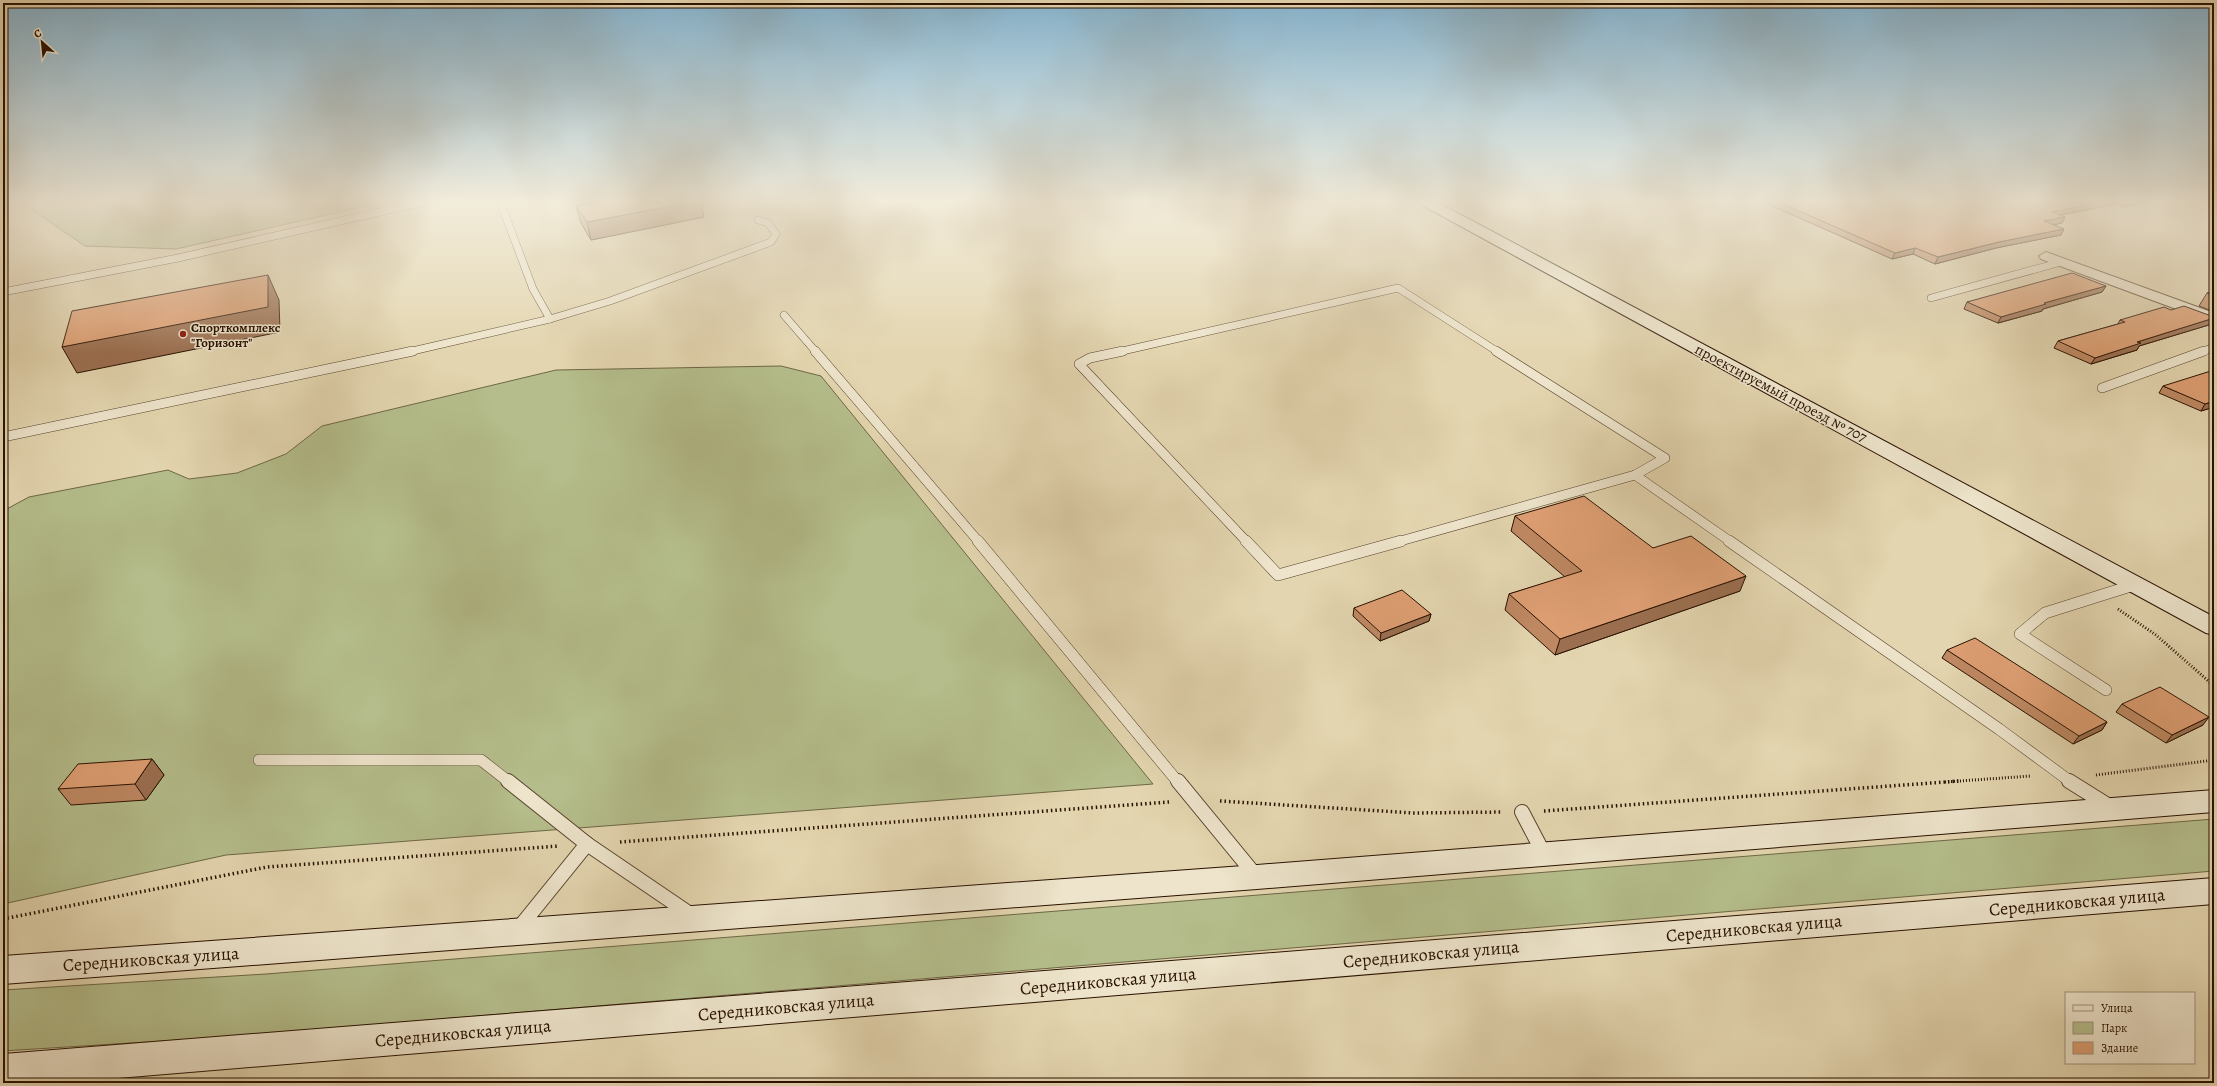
<svg xmlns="http://www.w3.org/2000/svg" width="2217" height="1086" font-family="Alegreya,serif">
<rect width="100%" height="100%" fill="#e3d5af"/>
<filter id="stains"><feTurbulence type="fractalNoise" baseFrequency=".005" numOctaves="4"/><feColorMatrix values="0 0 0 0 .2 0 0 0 0 .09 0 0 0 0 .02 0 0 0 .5 -.17"/></filter>
<radialGradient id="worn" r=".72"><stop offset=".6" stop-color="#630" stop-opacity="0"/><stop offset="1" stop-color="#630" stop-opacity=".3"/></radialGradient>
<g fill="#b4bd8b" stroke="#6e6746">
<polygon points="19,201 388,201 176,249 85,246"/>
<polygon points="781,366 821,376 1153,784 226,855 3,904 3,511 29,497 168,470 189,479 237,473 286,454 322,426 556,370"/>
<polygon points="2214,819 2214,871 226,1037 3,1051 3,990 266,974"/>
</g>
<g fill="none" stroke-linecap="round" stroke-linejoin="round">
<defs>
<g id="lane-far3">
<polyline points="3,292 178,258 428,201"/>
<polyline points="1931,298 2061,262"/>
<polyline points="784,315 816,352"/>
<polyline points="550,319 610,301 771,242 776,234 768,223 758,220"/>
<polyline points="408,352 550,319 533,289 500,201"/>
<polyline points="1118,352 1398,288 1498,352"/>
<polyline points="2201,352 2214,347"/>
</g>
<g id="lane-far2">
<polyline points="815,351 979,542"/>
<polyline points="1123,351 1090,358 1079,364 1247,542"/>
<polyline points="1496,351 1665,458 1635,475"/>
<polyline points="2102,388 2204,351"/>
<polyline points="3,437 413,351"/>
<polyline points="1635,475 1731,542"/>
<polyline points="1397,542 1635,475"/>
</g>
<g id="lane-far1">
<polyline points="978,541 1178,782"/>
<polyline points="1246,541 1278,575 1401,541"/>
<polyline points="1729,541 1999,729 2071,782"/>
<polyline points="2106,690 2020,634 2045,613 2137,584"/>
<polyline points="259,760 481,760 509,782"/>
</g>
<g id="lane">
<polyline points="508,781 587,844 690,914"/>
<polyline points="1178,781 1256,876"/>
<polyline points="2069,781 2109,806"/>
<polyline points="1522,812 1544,854"/>
<polyline points="519,928 587,844"/>
</g>
<polygon id="street" points="2046,252 2214,313 2214,323 2041,259 2039,256"/>
<g id="secondary">
<polygon points="1418,201 1435,201 2214,617 2214,635 2206,633 1420,204"/>
<polygon points="2214,790 2214,812 1257,889 3,984 3,956 1257,865"/>
<polygon points="2214,878 2214,904 58,1083 3,1083 3,1054"/>
</g>
</defs>
<use href="#lane-far3" stroke="#58422c" stroke-width="8"/>
<use href="#lane-far2" stroke="#58422c" stroke-width="10"/>
<use href="#lane-far1" stroke="#58422c" stroke-width="12"/>
<use href="#lane" stroke="#58422c" stroke-width="16"/>
<use href="#street" stroke="#58422c" stroke-width="2"/>
<use href="#secondary" stroke="#291100" stroke-width="2"/>
<g stroke="#291100" stroke-width="3" stroke-dasharray="1 2" stroke-linecap="butt">
<polyline points="2118,609 2156,635 2214,686"/>
<polyline points="2096,775 2214,760"/>
<polyline points="1945,782 2031,776"/>
</g>
<g stroke="#291100" stroke-width="3.5" stroke-dasharray="1.5 3" stroke-linecap="butt">
<polyline points="1220,801 1414,813 1503,812"/>
<polyline points="1544,811 1959,781"/>
<polyline points="620,842 1169,802"/>
<polyline points="3,919 267,867 559,846"/>
</g>
<use href="#lane-far3" stroke="#ede4cb" stroke-width="7"/>
<use href="#lane-far2" stroke="#ede4cb" stroke-width="9"/>
<use href="#lane-far1" stroke="#ede4cb" stroke-width="11"/>
<use href="#lane" stroke="#ede4cb" stroke-width="14"/>
<use href="#street" fill="#ede4cb" fill-rule="evenodd"/>
<use href="#secondary" fill="#ede4cb" fill-rule="evenodd"/>
</g>
<g fill="#bf8963" stroke="#291100">
<polygon points="602,201 701,201 704,217 591,240 581,223 576,206"/>
<polygon points="1761,201 2150,201 2123,207 2116,204 2061,215 2065,217 2062,223 2053,225 2064,229 2061,235 1996,248 1935,264 1913,254 1892,259"/>
<polygon points="2106,286 2102,292 2043,309 2042,311 1998,323 1964,309 1967,302"/>
<polygon points="2214,291 2214,312 2199,306 2207,293"/>
<polygon points="2120,320 2212,324 2139,346 2137,350 2091,364 2054,348 2058,341 2118,324"/>
<polygon points="2163,386 2214,407 2201,411 2159,393"/>
<polygon points="1515,516 1653,548 1740,591 1555,655 1505,610 1509,594 1565,577 1511,531"/>
<polygon points="1354,608 1431,614 1429,621 1380,641 1353,616"/>
<polygon points="1947,650 2107,722 2102,730 2073,744 1942,658"/>
<polygon points="2122,704 2203,725 2166,743 2116,712"/>
<polygon points="152,759 164,775 146,800 71,805 58,789"/>
</g>
<g fill="#9b6f50" stroke="#291100">
<polygon points="698,201 701,201 704,217 591,240 587,222"/>
<polygon points="2106,201 2118,201 2116,204 2049,217 2052,212"/>
<polygon points="2126,201 2150,201 2123,207"/>
<polygon points="2065,217 2062,223 2041,227 2044,221"/>
<polygon points="2064,229 2061,235 1996,248 1935,264 1938,257 1999,242"/>
<polygon points="1915,248 1913,254 1892,259 1895,253"/>
<polygon points="268,275 279,300 280,332 77,373 62,347"/>
<polygon points="2106,286 2102,292 2043,309 2042,311 1998,323 2001,317 2044,303"/>
<polygon points="2214,318 2214,321 2212,324 2139,346 2137,350 2091,364 2095,358 2137,342"/>
<polygon points="2214,401 2214,407 2201,411 2205,404"/>
<polygon points="1746,576 1740,591 1555,655 1560,639"/>
<polygon points="1431,614 1429,621 1380,641 1381,633"/>
<polygon points="2209,717 2203,725 2166,743 2172,735"/>
<polygon points="2107,722 2102,730 2073,744 2079,736"/>
<polygon points="152,759 164,775 146,800 135,784"/>
</g>
<g fill="#de9f73" stroke="#291100">
<polygon points="602,201 698,201 587,222 576,206"/>
<polygon points="1776,201 2106,201 2052,212 2065,217 2044,221 2064,229 1999,242 1938,257 1915,248 1895,253"/>
<polygon points="2072,273 2106,286 2044,303 2046,304 2001,317 1967,302"/>
<polygon points="268,275 268,307 62,347 72,311"/>
<polygon points="2214,291 2214,296 2207,293"/>
<polygon points="2184,306 2214,317 2214,318 2137,342 2141,343 2095,358 2058,341 2125,322 2120,320 2164,307 2171,310"/>
<polygon points="2214,370 2214,401 2205,404 2163,386"/>
<polygon points="1584,496 1653,548 1691,536 1746,576 1560,639 1509,594 1582,571 1515,516"/>
<polygon points="1402,590 1431,614 1381,633 1354,608"/>
<polygon points="1975,638 2107,722 2079,736 1947,650"/>
<polygon points="2160,687 2209,717 2172,735 2122,704"/>
<polygon points="152,759 135,784 58,789 78,764"/>
</g>
<linearGradient id="sky" x2="0" y2="1"><stop stop-color="#87b6d2"/><stop offset="0.57" stop-color="#f2ecdb"/><stop offset="1" stop-color="#f2ecdb" stop-opacity="0"/></linearGradient>
<rect width="2217" height="353" fill="url(#sky)"/>
<circle fill="#8f2418" stroke="#ede4cb" stroke-width="1.5" cx="183" cy="334" r="4"/>
<g text-anchor="middle" stroke-width="3" stroke-linejoin="round" paint-order="stroke">
<g font-size="13" font-weight="bold" fill="#291100" stroke="#ede4cb" text-anchor="start">
<text x="191" y="332">Спорткомплекс<tspan x="191" dy="15">"Горизонт"</tspan></text>
</g>
<g font-size="15" fill="#291100" stroke="#ede4cb">
<text transform="translate(1781 393) rotate(28)" y="5">проектируемый проезд № 707</text>
</g>
<g font-size="18" fill="#291100" stroke="#ede4cb">
<text transform="translate(2077 902) rotate(-5)" y="6">Середниковская улица</text>
<text transform="translate(1754 928) rotate(-5)" y="6">Середниковская улица</text>
<text transform="translate(1431 954) rotate(-5)" y="6">Середниковская улица</text>
<text transform="translate(151 959) rotate(-4)" y="6">Середниковская улица</text>
<text transform="translate(1108 981) rotate(-5)" y="6">Середниковская улица</text>
<text transform="translate(786 1007) rotate(-5)" y="6">Середниковская улица</text>
<text transform="translate(463 1033) rotate(-5)" y="6">Середниковская улица</text>
</g>
</g>
<rect width="2217" height="1086" fill="none" stroke="#e3d5af" stroke-width="16"/>
<rect x="4" y="4" width="2209" height="1078" fill="none" stroke="#291100" stroke-width="2"/>
<rect x="8" y="8" width="2201" height="1070" fill="none" stroke="#291100"/>
<rect x="2065" y="992" width="130" height="72" fill="#ede4cb" stroke="#9f907a"/>
<rect x="2073" y="1005" width="20" height="6" fill="#ede4cb" stroke="#9f907a"/>
<text x="2101" y="1012" font-size="12" fill="#291100">Улица</text>
<rect x="2073" y="1022" width="20" height="12" fill="#b4bd8b" stroke="#9f907a"/>
<text x="2101" y="1032" font-size="12" fill="#291100">Парк</text>
<rect x="2073" y="1042" width="20" height="12" fill="#de9f73" stroke="#9f907a"/>
<text x="2101" y="1052" font-size="12" fill="#291100">Здание</text>
<g transform="translate(42 42) rotate(333)" stroke="#ede4cb" stroke-width="3" paint-order="stroke">
<path d="M0-3L7 15L0 10L-7 15Z" fill="#291100"/>
<text y="-6" font-size="11" font-weight="bold" text-anchor="middle" fill="#291100">С</text>
</g>
<rect width="100%" height="100%" filter="url(#stains)"/>
<rect width="100%" height="100%" fill="url(#worn)"/>
</svg>
